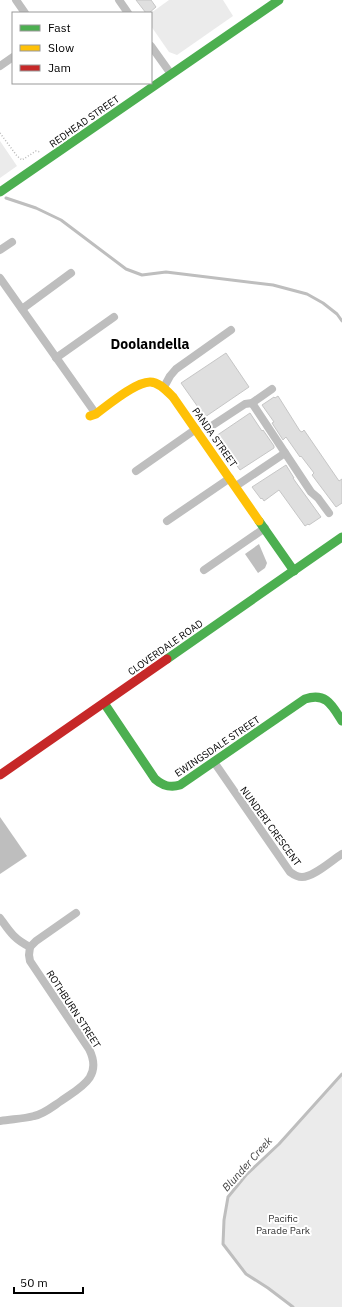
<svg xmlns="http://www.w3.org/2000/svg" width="342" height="1307" font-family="'IBM Plex Sans',sans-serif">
<rect width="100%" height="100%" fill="#fff"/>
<g fill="#ebebeb">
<polygon points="169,0 223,0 233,16 177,55 169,52 151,26 151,13"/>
<polygon points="0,141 17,166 0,178"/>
<polygon points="342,1074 342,1307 293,1307 268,1288 246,1274 223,1244 224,1220 228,1197 246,1175 279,1144"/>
</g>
<g fill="#bebebe">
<polygon points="259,544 267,563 265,568 258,573 245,554"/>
<polygon points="0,817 27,856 0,874"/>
</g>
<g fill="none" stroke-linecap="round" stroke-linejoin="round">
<g stroke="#bebebe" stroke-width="3">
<polyline points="6,198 36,208 61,220 126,269 142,275 166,272 273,285 307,294 323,303 337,314 342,321"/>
<polyline points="293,1307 268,1288 246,1274 223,1244 224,1220 228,1197 246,1175 279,1144 342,1074"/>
</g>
</g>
<g fill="#dfdfdf" stroke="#c6c6c6">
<polygon points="136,0 151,0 156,7 149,13 146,13"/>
<polygon points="226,353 249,387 205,417 181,383"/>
<polygon points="278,396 300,431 302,432 304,430 339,481 342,479 342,503 336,507 312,475 314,473 301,456 300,457 286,437 283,440 272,423 274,422 262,405 274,397 275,398"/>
<polygon points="250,413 262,431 263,430 274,446 274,448 240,470 216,436"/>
<polygon points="286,465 294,478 293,478 295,481 321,517 309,525 308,524 305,526 279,490 264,501 262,498 261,499 252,487"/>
</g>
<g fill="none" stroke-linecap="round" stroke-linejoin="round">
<polyline stroke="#b9b9b9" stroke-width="1.5" stroke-dasharray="1 2" stroke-linecap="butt" points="0,133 17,156 22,160 36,151 40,152"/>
<g stroke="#bebebe" stroke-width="8">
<polyline points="16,0 25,13"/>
<polyline points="119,0 128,13"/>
<polyline points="151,46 171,74"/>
<polyline points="0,66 13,57"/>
<polyline points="0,250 12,242"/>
<polyline points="0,278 96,414"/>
<polyline points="22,309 71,273"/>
<polyline points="56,358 114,317"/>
<polyline points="164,387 170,376 176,369 231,330"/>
<polyline points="252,403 311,492 318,498 329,513"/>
<polyline points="210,427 245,404 252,403 272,389"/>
<polyline points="136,471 196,429"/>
<polyline points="236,486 285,453"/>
<polyline points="167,521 230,478"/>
<polyline points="204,570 265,528"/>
<path d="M 214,762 L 290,872 C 294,875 298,877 302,877 C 314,877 332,860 342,854"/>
<path d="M 0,918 C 10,932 14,939 30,947"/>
<polyline points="30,947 36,941 76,913"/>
<path d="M 0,1121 C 11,1119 23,1119 34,1116 C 44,1114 52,1107 61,1101 C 81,1087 103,1077 89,1049 L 30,961 L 29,955 L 30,947"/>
</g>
<g stroke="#4caf50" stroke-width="9">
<polyline points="0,192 279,0"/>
<polyline points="259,521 294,571"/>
<polyline points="167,659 342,537"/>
<path d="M 104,703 L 155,779 C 163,786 170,788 180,785 L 305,699 C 326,692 332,705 342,721"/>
</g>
<path stroke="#ffc107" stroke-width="9" d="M 90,416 L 96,414 C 108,405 135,382 150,382 C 159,382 167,391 173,397 L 259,521"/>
<polyline stroke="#c62828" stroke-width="9" points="0,775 167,659"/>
</g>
<g text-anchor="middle" stroke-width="4" stroke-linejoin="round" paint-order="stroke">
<g font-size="10" fill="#000" stroke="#fff">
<text transform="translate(84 121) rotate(-35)" y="4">REDHEAD STREET</text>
<text transform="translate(215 437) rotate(55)" y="4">PANDA STREET</text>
<text transform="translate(165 647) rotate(-35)" y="4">CLOVERDALE ROAD</text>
<text transform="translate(217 746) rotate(-34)" y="4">EWINGSDALE STREET</text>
<text transform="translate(271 826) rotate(54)" y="4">NUNDERI CRESCENT</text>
<text transform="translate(74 1009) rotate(57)" y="4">ROTHBURN STREET</text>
</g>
<g font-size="10" fill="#323232" stroke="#fff">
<text x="283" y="1222">Pacific<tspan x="283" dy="12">Parade Park</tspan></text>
</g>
<g font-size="11" font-style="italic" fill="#434343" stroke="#fff">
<text transform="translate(247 1164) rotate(-48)" y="4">Blunder Creek</text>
</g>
<g font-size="14" font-weight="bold" fill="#000" stroke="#fff">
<text x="150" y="349">Doolandella</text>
</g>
</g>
<rect x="12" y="12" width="140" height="72" fill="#ffffff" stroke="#999999"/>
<rect x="20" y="25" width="20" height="6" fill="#4caf50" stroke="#999999"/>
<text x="48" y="32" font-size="12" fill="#000000">Fast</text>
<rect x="20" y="45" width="20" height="6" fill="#ffc107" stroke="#999999"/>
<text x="48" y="52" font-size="12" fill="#000000">Slow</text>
<rect x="20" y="65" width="20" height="6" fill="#c62828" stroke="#999999"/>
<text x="48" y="72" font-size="12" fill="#000000">Jam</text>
<path d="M14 1287v6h69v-6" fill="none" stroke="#000000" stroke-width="2"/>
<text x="20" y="1287" font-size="12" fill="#000000" stroke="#ffffff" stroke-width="3" paint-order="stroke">50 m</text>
</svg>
